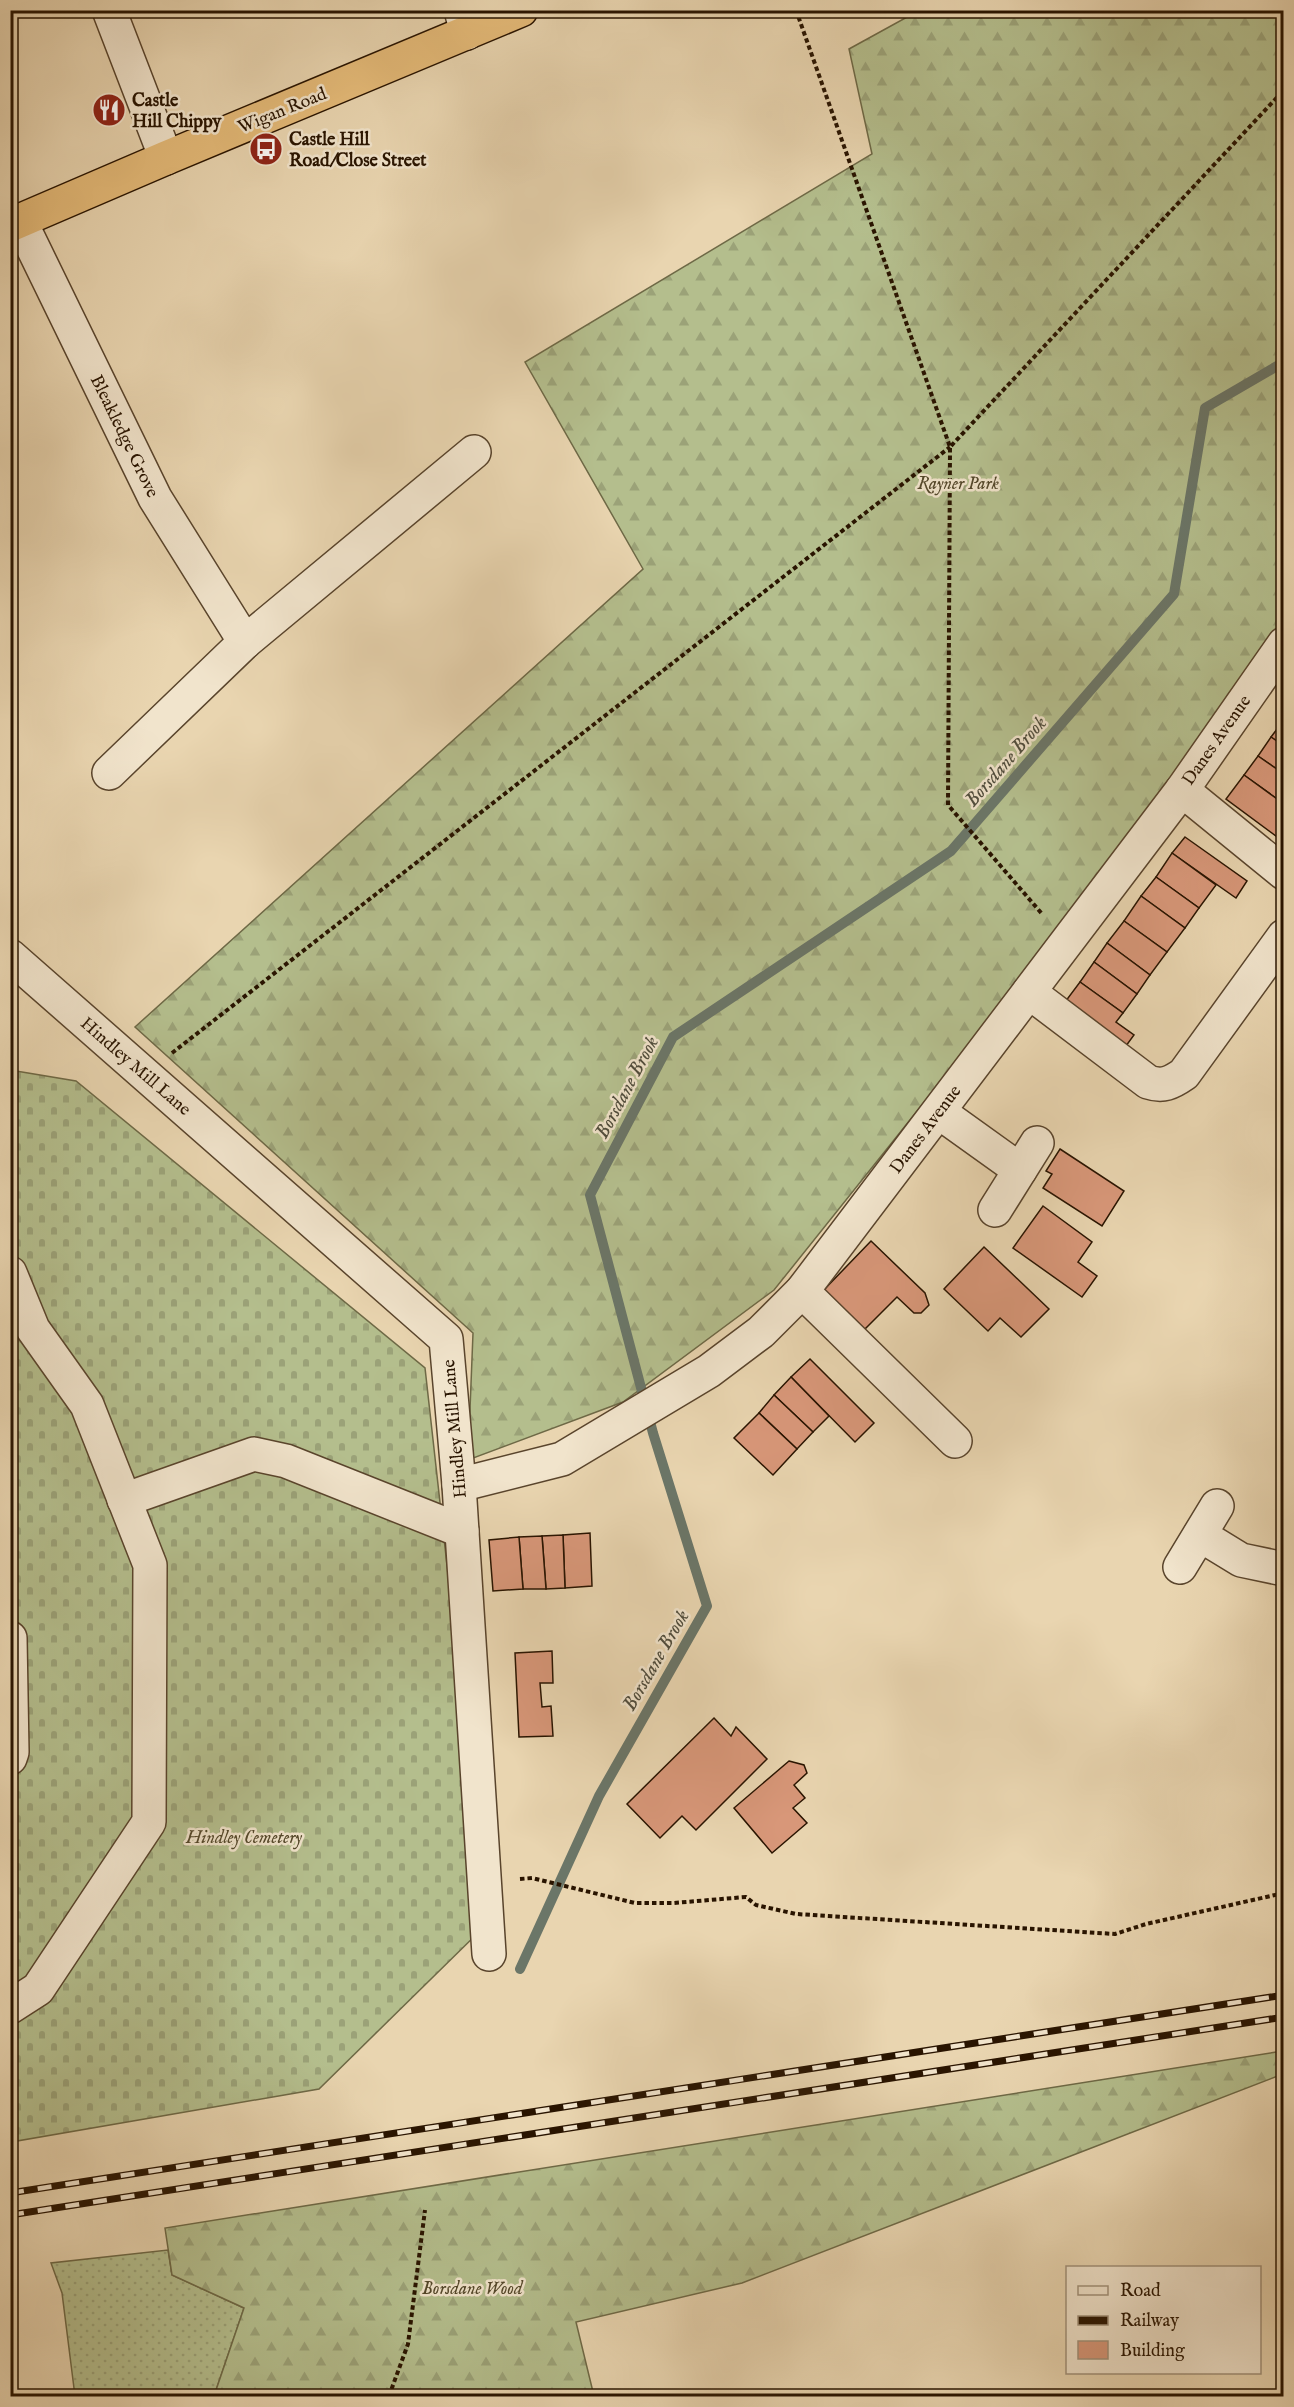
<svg xmlns="http://www.w3.org/2000/svg" width="1294" height="2407" font-family="'IM FELL English',serif">
<defs>
<pattern id="grass-dots" width="8" height="8" patternUnits="userSpaceOnUse" patternTransform="scale(1.5)"><rect width="8" height="8" fill="#b4be8d"/><path d="M2 2h.1M6 6h.1" fill="none" stroke="#9ba278" stroke-width="1.8" stroke-linecap="round"/></pattern>
<pattern id="forest-firs" width="22" height="20" patternUnits="userSpaceOnUse" patternTransform="scale(1.5)"><rect width="22" height="20" fill="#b4be8d"/><path d="M5 1l3.5 6h-7zM16 11l3.5 6h-7z" fill="#9ba278"/></pattern>
<pattern id="cemetery-stones" width="16" height="16" patternUnits="userSpaceOnUse" patternTransform="scale(1.5)"><rect width="16" height="16" fill="#b4be8d"/><path d="M2 7V4a2 2 0 0 1 4 0v3zM10 15v-3a2 2 0 0 1 4 0v3z" fill="#9ba278"/></pattern>
</defs>
<rect width="100%" height="100%" fill="#e9d5b0"/>
<filter id="stains"><feTurbulence type="fractalNoise" baseFrequency=".00333" numOctaves="4"/><feColorMatrix values="0 0 0 0 .2 0 0 0 0 .09 0 0 0 0 .02 0 0 0 .5 -.17"/></filter>
<radialGradient id="worn" r=".72"><stop offset=".6" stop-color="#630" stop-opacity="0"/><stop offset="1" stop-color="#630" stop-opacity=".3"/></radialGradient>
<polygon fill="url(#grass-dots)" stroke="#6e6946" stroke-width="1.5" points="168,2250 172,2275 244,2308 214,2396 75,2396 62,2293 51,2263"/>
<g fill="url(#forest-firs)" stroke="#6e6946" stroke-width="1.5">
<polygon points="918,11 1283,11 1283,623 1128,836 926,1100 774,1290 623,1402 468,1460 473,1333 135,1027 643,569 525,362 872,154 849,49"/>
<polygon points="1283,2051 1283,2074 742,2283 576,2322 594,2396 214,2396 244,2308 172,2275 165,2228"/>
</g>
<polygon fill="url(#cemetery-stones)" stroke="#6e6946" stroke-width="1.5" points="10,1070 76,1081 425,1368 487,1924 319,2089 11,2142"/>
<g fill="none" stroke-linecap="round" stroke-linejoin="round">
<polyline stroke="#6b7668" stroke-width="10" points="520,1969 599,1796 707,1606 653,1433 590,1195 673,1037 951,851 1174,594 1205,408 1284,362"/>
</g>
<g fill="#d89779" stroke="#291400" stroke-width="1.5">
<polygon points="1284,720 1284,746 1271,737"/>
<polygon points="1271,737 1284,746 1284,774 1258,756"/>
<polygon points="1258,756 1284,774 1284,804 1244,775"/>
<polygon points="1244,775 1284,804 1284,811 1280,816 1284,818 1284,842 1226,799"/>
<polygon points="1185,837 1247,881 1236,898 1172,853"/>
<polygon points="1172,853 1216,885 1199,908 1156,877"/>
<polygon points="1156,877 1199,908 1185,928 1141,896"/>
<polygon points="1141,896 1185,928 1167,952 1124,921"/>
<polygon points="1124,921 1167,952 1150,975 1107,943"/>
<polygon points="1107,943 1150,975 1137,994 1094,962"/>
<polygon points="1094,962 1137,994 1123,1013 1080,982"/>
<polygon points="1080,982 1123,1013 1116,1022 1134,1035 1123,1050 1062,1006"/>
<polygon points="1060,1149 1124,1191 1102,1226 1043,1188 1052,1174 1046,1171"/>
<polygon points="1043,1206 1092,1242 1078,1262 1097,1276 1082,1297 1013,1248"/>
<polygon points="871,1241 925,1293 929,1305 921,1313 914,1313 897,1297 858,1336 818,1296"/>
<polygon points="984,1247 1049,1309 1021,1337 1000,1318 988,1331 944,1289"/>
<polygon points="810,1359 874,1423 855,1442 791,1377"/>
<polygon points="791,1377 829,1416 813,1432 774,1395"/>
<polygon points="774,1395 813,1432 797,1449 759,1413"/>
<polygon points="759,1413 797,1449 773,1475 734,1438"/>
<polygon points="590,1533 592,1586 565,1588 563,1535"/>
<polygon points="563,1535 565,1588 546,1589 542,1536"/>
<polygon points="542,1536 546,1589 523,1589 519,1537"/>
<polygon points="519,1537 523,1589 493,1591 489,1540"/>
<polygon points="552,1651 553,1683 540,1683 542,1707 551,1706 553,1736 519,1737 515,1653"/>
<polygon points="714,1718 731,1736 736,1727 767,1759 696,1830 682,1816 660,1838 627,1804"/>
<polygon points="789,1761 804,1765 807,1773 794,1785 805,1798 793,1808 807,1823 772,1853 734,1808"/>
</g>
<g fill="none" stroke-linecap="round" stroke-linejoin="round">
<defs>
<g id="minor">
<polyline points="109,10 166,158"/>
<polyline points="461,10 467,33"/>
<polyline points="20,221 155,498 245,642 474,452"/>
<polyline points="109,773 245,642"/>
<polyline points="1182,790 1284,873"/>
<polyline points="10,956 446,1339 459,1485 489,1954"/>
<path d="M 1029,992 L 1148,1082 C 1163,1087 1171,1083 1184,1074 L 1284,936"/>
<polyline points="939,1112 1020,1170"/>
<polyline points="995,1210 1037,1143"/>
<polyline points="10,1273 33,1329 87,1405 150,1565 149,1822 38,1989 10,2007"/>
<polyline points="802,1291 955,1441"/>
<polyline points="459,1485 562,1459 709,1371 761,1332 802,1291 1182,790 1284,644"/>
<polyline points="124,1500 254,1454 286,1461 462,1531"/>
<polyline points="1200,1535 1241,1560 1284,1569"/>
<polyline points="1180,1567 1217,1506"/>
<polyline points="10,1638 12,1752 10,1758"/>
</g>
<polyline id="highway" points="10,225 166,158 521,10"/>
</defs>
<use href="#minor" stroke="#59442c" stroke-width="36"/>
<use href="#highway" stroke="#291400" stroke-width="36"/>
<g stroke="#291400" stroke-width="4" stroke-dasharray="4.5 3" stroke-linecap="butt">
<polyline points="796,10 950,447 1284,90"/>
<polyline points="950,448 948,805 1043,915"/>
<polyline points="172,1053 950,447"/>
<polyline points="520,1879 532,1878 635,1903 674,1903 746,1897 756,1905 796,1914 1115,1934 1146,1924 1284,1893"/>
<polyline points="389,2396 408,2344 425,2210"/>
</g>
<use href="#minor" stroke="#f1e4cc" stroke-width="33"/>
<use href="#highway" stroke="#e4ba78" stroke-width="33"/>
<defs>
<g id="rail">
<polyline points="10,2193 1284,1995"/>
<polyline points="10,2215 1284,2017"/>
</g>
</defs>
<use href="#rail" stroke="#291400" stroke-width="7"/>
<use href="#rail" stroke="#f1e4cc" stroke-width="4.5" stroke-dasharray="14" stroke-linecap="butt"/>
</g>
<defs>
<symbol id="restaurant-disc" viewBox="-11 -11 22 22"><circle r="9.5" fill="#8f2418" stroke="#f1e4cc"/><path d="M-5-6h1v4h1v-4h1v4h1v-4h1v5L-1.5 .5V6h-2V.5L-5-1ZM5-6V6H3V1.5H1.5Q1.5-4 5-6Z" fill="#fff"/></symbol>
<symbol id="bus-disc" viewBox="-11 -11 22 22"><circle r="9.5" fill="#8f2418" stroke="#f1e4cc"/><path d="M-5-6H5V4H4V6H2V4H-2V6H-4V4H-5ZM-3.5-4V0h7V-4ZM-3.5 1.2v1.5H-2V1.2ZM2 1.2v1.5H3.5V1.2Z" fill="#fff"/></symbol>
</defs>
<g fill-rule="evenodd">
<use href="#restaurant-disc" x="90" y="91" width="38" height="38"/>
<use href="#bus-disc" x="247" y="130" width="38" height="38"/>
</g>
<g text-anchor="middle" stroke-width="5" stroke-linejoin="round" paint-order="stroke">
<g font-size="18" font-weight="bold" fill="#291400" stroke="#f1e4cc" text-anchor="start">
<text x="132" y="106">Castle<tspan x="132" dy="21">Hill Chippy</tspan></text>
<text x="289" y="145">Castle Hill<tspan x="289" dy="21">Road/Close Street</tspan></text>
</g>
<g font-size="18" fill="#291400" stroke="#f1e4cc">
<text transform="translate(282 110) rotate(-22)" y="6">Wigan Road</text>
<text transform="translate(125 436) rotate(64)" y="6">Bleakledge Grove</text>
<text transform="translate(1216 740) rotate(-55)" y="6">Danes Avenue</text>
<text transform="translate(136 1066) rotate(41)" y="6">Hindley Mill Lane</text>
<text transform="translate(925 1129) rotate(-53)" y="6">Danes Avenue</text>
<text transform="translate(454 1429) rotate(-95)" y="6">Hindley Mill Lane</text>
</g>
<g font-size="18" font-style="italic" fill="#53472a" stroke="#f1e4cc">
<text x="958" y="489">Rayner Park</text>
<text x="244" y="1843">Hindley Cemetery</text>
<text x="472" y="2294">Borsdane Wood</text>
</g>
<g font-size="20" font-style="italic" fill="#504d3d" stroke="#f1e4cc">
<text transform="translate(1005 761) rotate(-49)" y="7">Borsdane Brook</text>
<text transform="translate(626 1087) rotate(-62)" y="7">Borsdane Brook</text>
<text transform="translate(655 1660) rotate(-60)" y="7">Borsdane Brook</text>
</g>
</g>
<rect width="1294" height="2407" fill="none" stroke="#e9d5b0" stroke-width="36"/>
<rect x="12" y="12" width="1270" height="2383" fill="none" stroke="#291400" stroke-width="3"/>
<rect x="18" y="18" width="1258" height="2371" fill="none" stroke="#291400" stroke-width="1.5"/>
<rect x="1066" y="2266" width="195" height="108" fill="#f1e4cc" stroke="#a1917a" stroke-width="1.5"/>
<rect x="1078" y="2286" width="30" height="9" fill="#f1e4cc" stroke="#a1917a" stroke-width="1.5"/>
<text x="1120" y="2296" font-size="18" fill="#291400">Road</text>
<rect x="1078" y="2316" width="30" height="9" fill="#291400" stroke="#a1917a" stroke-width="1.5"/>
<text x="1120" y="2326" font-size="18" fill="#291400">Railway</text>
<rect x="1078" y="2341" width="30" height="18" fill="#d89779" stroke="#a1917a" stroke-width="1.5"/>
<text x="1120" y="2356" font-size="18" fill="#291400">Building</text>
<rect width="100%" height="100%" filter="url(#stains)"/>
<rect width="100%" height="100%" fill="url(#worn)"/>
</svg>
